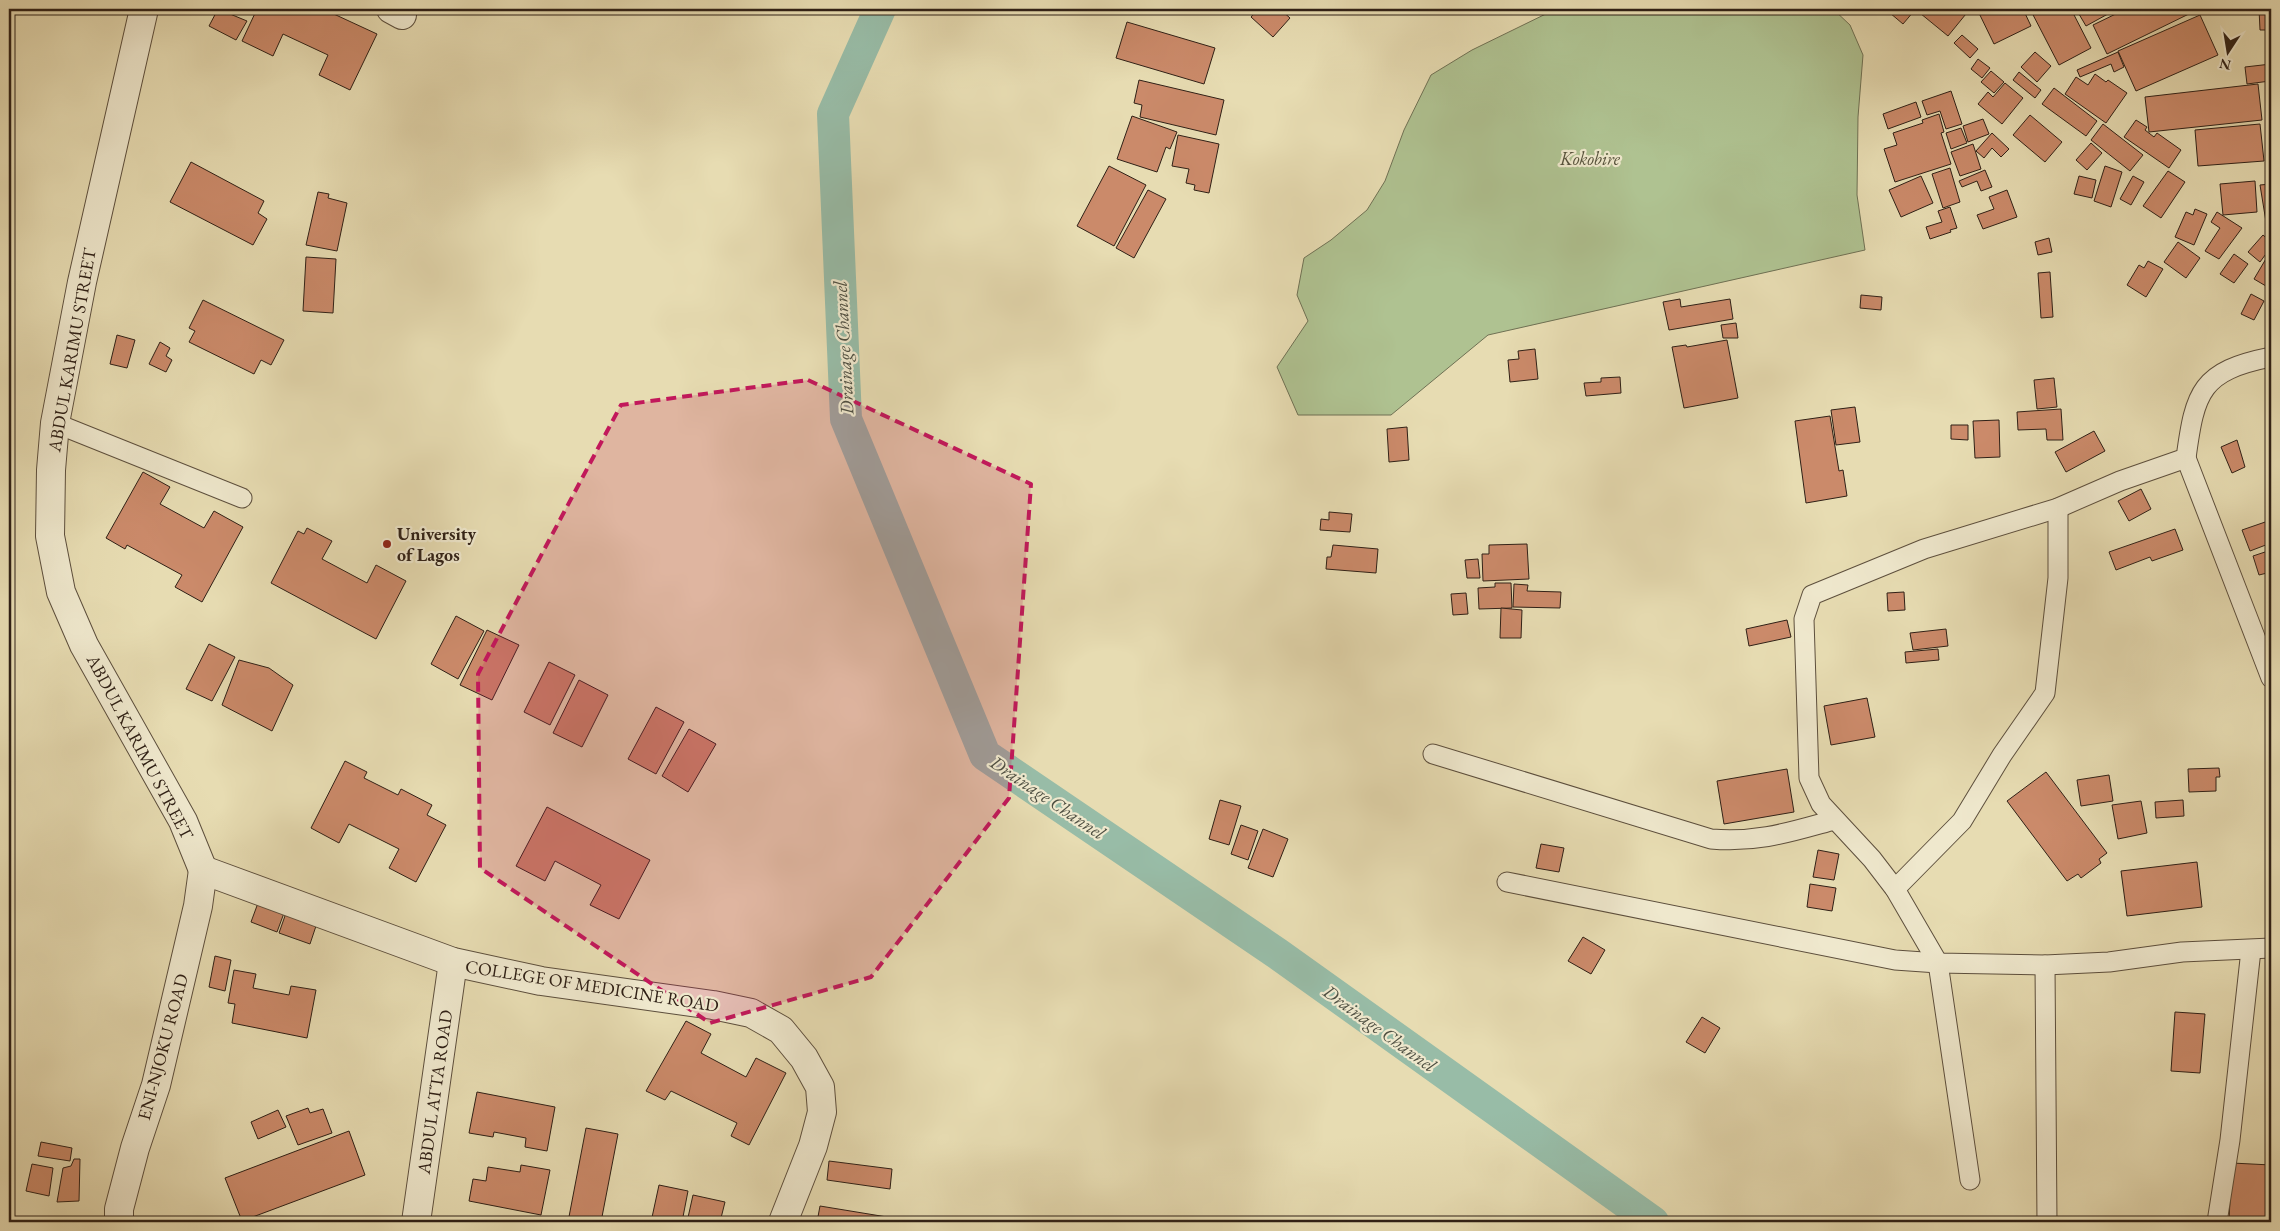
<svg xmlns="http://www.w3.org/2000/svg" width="2280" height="1231" font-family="'EB Garamond',serif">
<rect width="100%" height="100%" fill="#e7dcb2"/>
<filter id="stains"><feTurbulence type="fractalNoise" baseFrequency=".004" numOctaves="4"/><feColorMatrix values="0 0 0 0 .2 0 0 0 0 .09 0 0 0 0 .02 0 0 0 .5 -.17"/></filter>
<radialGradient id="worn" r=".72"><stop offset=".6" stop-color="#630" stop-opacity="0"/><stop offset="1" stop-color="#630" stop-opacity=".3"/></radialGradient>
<polygon fill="#afc291" stroke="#6f7154" points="1556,9 1833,9 1850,25 1863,55 1858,117 1857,195 1865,250 1488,335 1391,415 1298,415 1277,367 1308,321 1297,295 1304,258 1331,240 1367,210 1385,181 1404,130 1431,75 1472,50"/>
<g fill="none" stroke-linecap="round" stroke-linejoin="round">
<polyline stroke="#98bca7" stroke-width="32" points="880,9 833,114 846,419 985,755 1278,954 1653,1222"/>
</g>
<g fill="#cb8a6a" stroke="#2f2016">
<polygon points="218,9 247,21 236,40 209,26"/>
<polygon points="257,9 323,9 377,34 350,90 319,75 328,55 283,34 273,56 242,41"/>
<polygon points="1258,9 1280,9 1290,18 1273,37 1251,17"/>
<polygon points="1893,9 1911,9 1914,11 1903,24 1890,13"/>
<polygon points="1915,9 1970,9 1948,36"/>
<polygon points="1977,9 2023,9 2031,26 1994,44"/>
<polygon points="2030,9 2071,9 2091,48 2059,65"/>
<polygon points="2076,9 2117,9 2086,26"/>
<polygon points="2126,9 2194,9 2195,11 2107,54 2093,25"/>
<polygon points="2259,9 2271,9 2271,30 2260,30"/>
<polygon points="2200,15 2218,55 2136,91 2118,51"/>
<polygon points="1127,22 1215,48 1204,84 1116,58"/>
<polygon points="1962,35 1978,49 1970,58 1954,43"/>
<polygon points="2035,52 2051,66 2037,82 2021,67"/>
<polygon points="2118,52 2124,67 2114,72 2111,64 2080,77 2077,70"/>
<polygon points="1978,59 1990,68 1982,78 1971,69"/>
<polygon points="2271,64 2271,96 2270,81 2247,84 2245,67"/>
<polygon points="1991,71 2004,82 1994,93 1981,82"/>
<polygon points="2019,72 2041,90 2035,98 2013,80"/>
<polygon points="2095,74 2106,82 2108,80 2127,93 2106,123 2065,94 2076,77 2088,85"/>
<polygon points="1139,80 1224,100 1216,135 1140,117 1142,105 1134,103"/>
<polygon points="2005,83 2023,98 2002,124 1978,104 1988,92 1993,97"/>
<polygon points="2258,84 2262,120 2149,132 2145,97"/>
<polygon points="2054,88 2097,121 2086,136 2042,104"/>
<polygon points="1951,91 1962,124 1946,129 1940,111 1927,115 1922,101"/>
<polygon points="1916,102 1921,117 1888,129 1883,114"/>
<polygon points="1939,114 1944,132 1941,133 1951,164 1895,182 1884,149 1897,145 1893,133 1923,123 1922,120"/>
<polygon points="2030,115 2062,142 2045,162 2013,135"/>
<polygon points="1132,116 1177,132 1170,149 1166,147 1157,172 1117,159"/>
<polygon points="1983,119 1989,134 1968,142 1963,126"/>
<polygon points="2136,120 2147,127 2145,130 2154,137 2157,133 2181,150 2169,168 2124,137"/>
<polygon points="2103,124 2143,155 2130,171 2091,140"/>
<polygon points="2260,124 2264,161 2198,166 2195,130"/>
<polygon points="1961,128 1967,143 1951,149 1946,133"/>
<polygon points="1992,133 2009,149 2001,157 1992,148 1984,158 1976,151"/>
<polygon points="1178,135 1219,144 1209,193 1194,190 1195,185 1186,183 1189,169 1172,166"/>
<polygon points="2091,143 2102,153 2087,170 2076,160"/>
<polygon points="1973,144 1981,169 1960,176 1951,152"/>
<polygon points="191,162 264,201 258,213 267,219 253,245 170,202"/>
<polygon points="1109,166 1146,185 1114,246 1077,226"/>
<polygon points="2105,166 2122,172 2111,207 2094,201"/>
<polygon points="1950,168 1960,202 1943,208 1932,174"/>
<polygon points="1985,170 1992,187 1981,191 1977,181 1962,187 1959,181"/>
<polygon points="2168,171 2185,182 2161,218 2143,206"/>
<polygon points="1921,176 1933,203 1901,217 1889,190"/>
<polygon points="2079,176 2096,180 2092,198 2074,194"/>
<polygon points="2133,176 2144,182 2131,205 2120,199"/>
<polygon points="2255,181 2257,212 2223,215 2220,184"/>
<polygon points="2271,184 2271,227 2267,228 2260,185"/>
<polygon points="1148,190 1166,199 1134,258 1116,248"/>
<polygon points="2007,190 2017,217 1983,229 1977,215 1994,209 1989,197"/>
<polygon points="318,192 329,194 328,198 347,203 337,251 306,245"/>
<polygon points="1950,207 1957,228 1950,230 1951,232 1930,239 1926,227 1942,222 1938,211"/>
<polygon points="2195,209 2207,214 2194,245 2175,237 2186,212 2193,215"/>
<polygon points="2217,212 2242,228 2219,259 2205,251 2220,228 2211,222"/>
<polygon points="2263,235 2271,242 2271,247 2260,262 2248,252"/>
<polygon points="2049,238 2052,252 2038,255 2035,242"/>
<polygon points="2178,242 2200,258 2186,278 2164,262"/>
<polygon points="2270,252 2271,253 2271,289 2254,279"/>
<polygon points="2234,254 2248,264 2234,283 2220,274"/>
<polygon points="306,257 336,259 333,313 303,311"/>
<polygon points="2148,261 2163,269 2146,297 2127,285 2139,265 2144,268"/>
<polygon points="2050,272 2053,317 2041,318 2038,273"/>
<polygon points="2251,294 2264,301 2254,320 2241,314"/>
<polygon points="1861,295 1882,297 1881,310 1860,308"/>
<polygon points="1680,299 1681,307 1730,299 1733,319 1669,330 1663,302"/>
<polygon points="203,300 284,340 271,365 261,360 254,374 189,342 195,331 189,328"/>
<polygon points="1736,323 1738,338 1723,338 1721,325"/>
<polygon points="117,335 135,340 127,368 110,364"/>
<polygon points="1727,340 1738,398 1684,408 1672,347 1686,345 1687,347"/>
<polygon points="160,342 170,348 166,356 172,360 166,372 149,364"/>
<polygon points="1535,349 1538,379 1510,382 1508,360 1519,359 1518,351"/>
<polygon points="1620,377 1621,393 1586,396 1584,383 1601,382 1601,378"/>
<polygon points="2054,378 2057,407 2037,409 2034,380"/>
<polygon points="1855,407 1860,442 1836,445 1831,410"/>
<polygon points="2061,409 2063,440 2047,440 2046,429 2018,430 2017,412"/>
<polygon points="1830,416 1839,471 1843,470 1847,496 1806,503 1795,421"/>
<polygon points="1999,420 2000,457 1975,458 1973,421"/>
<polygon points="1951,425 1968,425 1968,440 1951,439"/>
<polygon points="1407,427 1409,460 1389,462 1387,429"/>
<polygon points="2094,431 2105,451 2066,472 2055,452"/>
<polygon points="2237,440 2245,467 2232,473 2221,447"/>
<polygon points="143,472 170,487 160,504 204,528 214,511 243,527 202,602 175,587 182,575 127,545 125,549 106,538"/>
<polygon points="2141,489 2151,509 2129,521 2118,501"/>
<polygon points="1329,512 1352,514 1350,532 1320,530 1321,519 1329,520"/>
<polygon points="2271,520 2271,543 2250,551 2242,530"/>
<polygon points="307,528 332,541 322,559 367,583 376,565 406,581 376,639 271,583 298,531 304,534"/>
<polygon points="2175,529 2183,550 2152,561 2150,557 2116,570 2109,552"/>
<polygon points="1527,544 1529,579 1483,581 1482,554 1489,554 1489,545"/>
<polygon points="1333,545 1378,549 1376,573 1326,569 1327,557 1331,557"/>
<polygon points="2271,550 2271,572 2259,575 2253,556"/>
<polygon points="1478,559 1480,578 1467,578 1465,560"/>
<polygon points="1495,583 1511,583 1512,608 1479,609 1478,588 1495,587"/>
<polygon points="1514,584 1528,585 1527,591 1561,592 1560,608 1513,607"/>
<polygon points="1904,592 1905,610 1888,611 1887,593"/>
<polygon points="1466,593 1468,614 1453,615 1451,594"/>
<polygon points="1501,608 1522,610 1521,638 1500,638"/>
<polygon points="456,616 484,631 458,679 431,664"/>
<polygon points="1787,620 1791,637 1749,646 1746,629"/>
<polygon points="1946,629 1948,646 1913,650 1910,633"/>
<polygon points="487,630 519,645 492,700 460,685"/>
<polygon points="209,644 235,657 212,701 186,689"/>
<polygon points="1938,649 1939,660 1906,663 1905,652"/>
<polygon points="239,660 269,668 293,685 272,731 222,705"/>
<polygon points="549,662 575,675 550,725 524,712"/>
<polygon points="579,680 608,695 582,747 553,733"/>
<polygon points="1867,698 1875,737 1831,745 1824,706"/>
<polygon points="656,707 684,722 656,774 628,759"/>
<polygon points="689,729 716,744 688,792 662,776"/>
<polygon points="345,761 367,772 364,778 398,795 401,789 432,805 427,815 446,825 416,882 389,868 399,849 349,824 339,843 311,828"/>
<polygon points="2219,768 2220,777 2216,777 2216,791 2189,792 2188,769"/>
<polygon points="1787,769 1794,812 1724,824 1717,781"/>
<polygon points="2046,772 2107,853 2099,859 2101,863 2081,878 2078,874 2067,881 2007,801"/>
<polygon points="2109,775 2113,801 2081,806 2077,780"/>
<polygon points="1220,800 1241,806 1229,845 1209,839"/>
<polygon points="2183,800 2184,816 2156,818 2155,802"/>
<polygon points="2141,801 2147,833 2118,839 2112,805"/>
<polygon points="547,807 650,860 619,919 590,905 601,885 555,861 545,881 516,866"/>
<polygon points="1241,825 1258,831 1248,860 1231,854"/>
<polygon points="1263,829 1288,839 1273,877 1248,868"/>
<polygon points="1541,844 1564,848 1559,872 1536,868"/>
<polygon points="1818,850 1839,854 1834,880 1813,877"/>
<polygon points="2197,862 2202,907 2127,916 2121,871"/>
<polygon points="1810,884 1836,888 1832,911 1807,907"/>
<polygon points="258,903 284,913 277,932 251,922"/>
<polygon points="286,913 317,923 310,944 279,933"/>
<polygon points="1583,937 1605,950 1591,974 1568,961"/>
<polygon points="215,956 231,960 225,991 209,987"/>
<polygon points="234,970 256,974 253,988 289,995 291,986 316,990 307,1038 232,1023 235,1004 228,1003"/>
<polygon points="2175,1012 2205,1014 2200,1073 2171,1071"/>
<polygon points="1702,1017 1720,1028 1705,1053 1686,1042"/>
<polygon points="686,1021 711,1034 701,1053 746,1077 756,1058 786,1073 749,1145 731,1136 737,1123 671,1091 665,1100 646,1091"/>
<polygon points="477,1092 555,1107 547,1151 525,1147 526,1138 494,1132 493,1137 469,1133"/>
<polygon points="308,1108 310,1113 323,1109 332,1133 298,1145 286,1116"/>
<polygon points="278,1110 286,1127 258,1139 251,1122"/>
<polygon points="586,1128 618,1134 601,1222 568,1222"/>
<polygon points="349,1131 365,1175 242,1221 225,1178"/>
<polygon points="41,1142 72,1148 70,1161 38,1156"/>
<polygon points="74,1159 80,1159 79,1201 57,1202 63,1168 71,1166"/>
<polygon points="829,1161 892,1169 890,1189 827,1180"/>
<polygon points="2232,1163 2271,1165 2270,1222 2229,1220"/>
<polygon points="32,1164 53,1168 49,1196 26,1191"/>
<polygon points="521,1165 550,1170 541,1215 469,1201 473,1179 486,1181 488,1167 520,1172"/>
<polygon points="659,1185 688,1191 682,1222 651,1222"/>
<polygon points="693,1195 725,1202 720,1222 687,1222"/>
<polygon points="820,1206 893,1218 892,1222 817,1222"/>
</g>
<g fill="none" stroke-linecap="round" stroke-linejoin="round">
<defs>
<g id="service">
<polyline points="55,423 242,498"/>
<polyline points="2186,458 2271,678"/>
<path d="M 1433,754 L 1711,839 C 1758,843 1790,832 1834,820"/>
<polyline points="1507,882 1895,960 1938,963 2045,965 2109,962 2182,952 2271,948"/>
<polyline points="1895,889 1962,821 2002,755 2045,693 2058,578 2058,508"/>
<polyline points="2045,965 2047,1222"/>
<path d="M 1970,1180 L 1938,963 L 1895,889 L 1872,859 L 1821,804 L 1809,778 L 1804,619 L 1812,595 L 1924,549 L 2058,508 L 2120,481 L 2186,458 C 2195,391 2201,371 2271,357"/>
<polyline points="2217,1222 2230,1140 2251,950"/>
</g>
<g id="minor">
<polyline points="144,9 82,282 55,423 51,470 50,536 61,592 84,645 183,821 203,870"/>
<polyline points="391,9 402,15"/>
<polyline points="203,870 453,962 541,981 713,1005 751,1013 781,1030 804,1058 820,1087 822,1112 813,1146 783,1222"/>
<polyline points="119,1222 119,1209 135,1148 156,1085 198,906 203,870"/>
<polyline points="416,1222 453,962"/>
</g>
</defs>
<use href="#service" stroke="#5d4f3d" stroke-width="21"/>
<use href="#minor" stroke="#5d4f3d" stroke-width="30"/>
<use href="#service" stroke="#efe8cd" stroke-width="19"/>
<use href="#minor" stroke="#efe8cd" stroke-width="28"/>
</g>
<path fill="#c2185b" fill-opacity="0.2" stroke="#c2185b" stroke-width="4" stroke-dasharray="10 6" stroke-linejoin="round" d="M 808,380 L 1031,484 L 1009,798 L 871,977 L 710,1023 L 480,868 L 478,674 L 621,405 Z"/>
<circle fill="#8f2418" stroke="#efe8cd" stroke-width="2" cx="387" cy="544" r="5"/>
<g text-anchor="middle" stroke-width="4.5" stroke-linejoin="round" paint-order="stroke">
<g font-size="18" font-style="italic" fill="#55513b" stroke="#efe8cd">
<text x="1590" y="165">Kokobire</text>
</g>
<g font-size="18" fill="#2f2016" stroke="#efe8cd">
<text transform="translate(72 350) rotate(-80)" y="6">ABDUL KARIMU STREET</text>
<text transform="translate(140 747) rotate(62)" y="6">ABDUL KARIMU STREET</text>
<text transform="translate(592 986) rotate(9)" y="6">COLLEGE OF MEDICINE ROAD</text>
<text transform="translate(163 1047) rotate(-75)" y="6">ENI-NJOKU ROAD</text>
<text transform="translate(435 1092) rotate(-82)" y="6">ABDUL ATTA ROAD</text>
</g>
<g font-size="18" font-weight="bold" fill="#2f2016" stroke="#efe8cd" text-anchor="start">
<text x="397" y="540">University<tspan x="397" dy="21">of Lagos</tspan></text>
</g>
<g font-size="19" font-style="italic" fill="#4e4f42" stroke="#efe8cd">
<text transform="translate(843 348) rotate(-93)" y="7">Drainage Channel</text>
<text transform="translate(1048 797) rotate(34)" y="7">Drainage Channel</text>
<text transform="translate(1380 1028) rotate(36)" y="7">Drainage Channel</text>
</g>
</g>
<rect width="2280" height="1231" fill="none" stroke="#e7dcb2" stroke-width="30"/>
<rect x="10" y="10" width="2260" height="1211" fill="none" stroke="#2f2016" stroke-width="2.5"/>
<rect x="15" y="15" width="2250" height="1201" fill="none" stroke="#2f2016"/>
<g transform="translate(2228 52) rotate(192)" stroke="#efe8cd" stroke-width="4" paint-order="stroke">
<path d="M0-4L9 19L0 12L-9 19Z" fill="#2f2016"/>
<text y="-8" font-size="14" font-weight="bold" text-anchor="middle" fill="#2f2016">N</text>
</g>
<rect width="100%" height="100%" filter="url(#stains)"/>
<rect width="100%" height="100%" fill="url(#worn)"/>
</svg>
